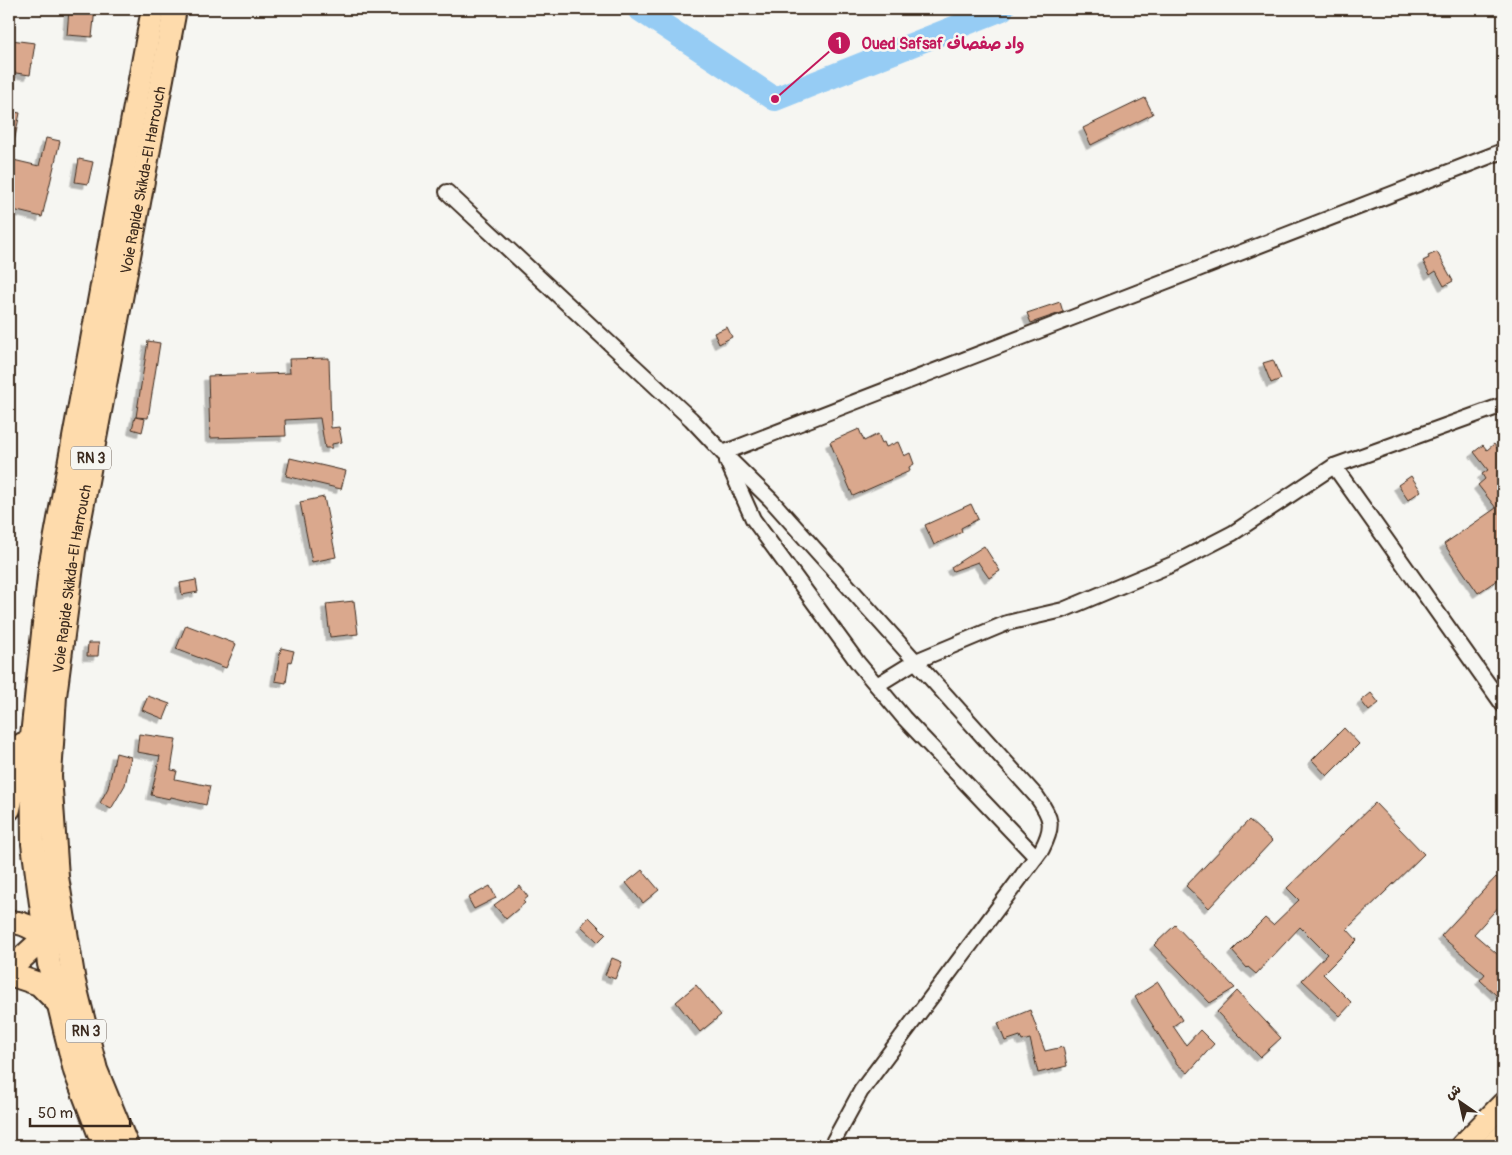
<svg xmlns="http://www.w3.org/2000/svg" width="1512" height="1155" font-family="Pangolin,'Playpen Sans Arabic',sans-serif">
<defs>
<filter id="shadow"><feDropShadow dx="-4.5" dy="4.5" stdDeviation="0" flood-color="#0004"/></filter>
</defs>
<rect width="100%" height="100%" fill="#f6f6f2"/>
<filter id="ink" filterUnits="userSpaceOnUse"><feTurbulence type="fractalNoise" baseFrequency=".02" numOctaves="2"/><feDisplacementMap in="SourceGraphic" scale="10" xChannelSelector="R" yChannelSelector="G"/><feConvolveMatrix kernelMatrix="1 2 1 2 8 2 1 2 1" color-interpolation-filters="sRGB"/></filter>
<g filter="url(#ink)">
<g fill="none" stroke-linecap="round" stroke-linejoin="round">
<polyline stroke="#96ccf4" stroke-width="24" points="639,9 775,99 1002,9"/>
</g>
<g fill="#daa88d" stroke="#3b2a1e" filter="url(#shadow)">
<polygon points="69,9 95,9 92,37 67,35"/>
<polygon points="11,40 35,43 30,75 9,72"/>
<polygon points="1145,98 1153,114 1091,145 1083,128"/>
<polygon points="9,111 20,113 14,142 9,142"/>
<polygon points="46,138 60,141 42,217 9,209 9,159 39,166"/>
<polygon points="79,159 93,162 88,184 75,182"/>
<polygon points="1437,252 1453,281 1444,286 1436,271 1430,275 1423,261 1429,258 1428,256"/>
<polygon points="1060,302 1063,312 1031,323 1027,313"/>
<polygon points="727,327 732,337 719,344 714,333"/>
<polygon points="148,341 160,343 148,418 136,417"/>
<polygon points="329,358 331,428 339,427 342,442 332,444 332,448 325,448 320,418 285,420 286,436 210,438 208,376 290,373 289,359"/>
<polygon points="1273,360 1281,379 1271,383 1263,363"/>
<polygon points="135,417 145,419 142,432 132,429"/>
<polygon points="859,429 864,441 878,434 882,443 884,442 886,447 898,442 904,456 910,453 914,464 909,467 910,471 853,496 830,442"/>
<polygon points="1494,444 1503,456 1503,576 1478,593 1444,544 1496,508 1478,485 1485,479 1482,474 1488,470 1474,452 1483,445 1487,450"/>
<polygon points="290,458 346,471 341,489 286,476"/>
<polygon points="1411,476 1421,491 1408,500 1398,485"/>
<polygon points="324,497 336,557 312,562 300,502"/>
<polygon points="971,504 978,519 961,528 962,532 934,545 925,525"/>
<polygon points="984,546 1000,571 989,578 978,562 953,571 951,567"/>
<polygon points="196,580 198,592 182,595 180,583"/>
<polygon points="354,601 358,634 330,637 326,604"/>
<polygon points="186,625 236,644 226,668 176,649"/>
<polygon points="88,643 99,643 98,656 87,656"/>
<polygon points="281,648 294,651 291,662 289,661 286,683 275,681"/>
<polygon points="1371,693 1379,703 1369,711 1361,701"/>
<polygon points="148,696 170,704 164,719 142,710"/>
<polygon points="1344,728 1359,744 1327,776 1312,760"/>
<polygon points="139,734 176,739 171,770 177,771 175,779 210,786 206,805 171,797 170,799 151,795 160,756 137,752"/>
<polygon points="116,753 131,757 125,785 111,809 100,803 108,788"/>
<polygon points="1375,803 1424,854 1347,929 1357,940 1323,974 1352,1003 1340,1016 1302,980 1327,954 1300,927 1256,974 1248,967 1247,968 1232,951 1265,918 1273,925 1299,900 1287,888"/>
<polygon points="1249,820 1272,841 1209,908 1186,886"/>
<polygon points="642,870 659,890 643,903 626,883"/>
<polygon points="1496,877 1503,884 1503,902 1474,934 1503,959 1503,990 1497,996 1480,980 1485,974 1441,936"/>
<polygon points="490,886 496,898 474,909 468,898"/>
<polygon points="520,886 528,897 523,901 525,903 506,919 494,905"/>
<polygon points="589,917 606,934 598,942 581,926"/>
<polygon points="1175,925 1235,988 1210,1003 1154,945"/>
<polygon points="612,958 622,962 615,979 605,975"/>
<polygon points="1158,982 1182,1020 1173,1026 1186,1045 1200,1030 1214,1044 1188,1073 1177,1064 1135,997"/>
<polygon points="696,985 721,1015 700,1032 676,1002"/>
<polygon points="1237,991 1281,1038 1260,1057 1217,1012"/>
<polygon points="1030,1010 1045,1051 1063,1047 1067,1066 1038,1073 1030,1039 1022,1041 1020,1036 1005,1041 998,1023"/>
</g>
<g fill="none" stroke-linecap="round" stroke-linejoin="round">
<defs>
<g id="minor">
<path d="M 447,192 L 691,419 L 723,453 L 771,500 L 1037,797 C 1052,818 1054,826 1042,849 L 861,1091 L 831,1146"/>
<polyline points="723,453 1503,151"/>
<polyline points="727,461 753,519 858,663 904,718 1036,857"/>
<polyline points="1334,466 1503,705"/>
<polyline points="877,685 916,661 1007,623 1063,610 1173,564 1233,533 1334,466 1503,405"/>
</g>
<g id="trunk">
<polyline points="9,809 23,744"/>
<path d="M 9,923 C 24,920 43,934 52,945"/>
<polyline points="9,970 45,937 52,927"/>
<polyline points="9,974 39,984 58,1003"/>
<polyline points="104,1146 75,1071 49,964 33,844 32,736 50,568 153,9"/>
<path id="s1" d="M 127,1146 L 96,1070 L 74,982 L 57,877 L 50,776 L 55,696 L 74,551 L 175,9"/>
<polyline points="1462,1146 1503,1104"/>
<polyline points="1492,1146 1503,1135"/>
</g>
</defs>
<use href="#minor" stroke="#3b2a1e" stroke-width="18"/>
<use href="#trunk" stroke="#3b2a1e" stroke-width="26"/>
<use href="#minor" stroke="#f6f6f2" stroke-width="14"/>
<use href="#trunk" stroke="#fedbac" stroke-width="22"/>
</g>
</g>
<g text-anchor="middle" stroke-width="5" stroke-linejoin="round" paint-order="stroke">
<g fill="#f6f6f2" stroke="#73675e" stroke-width="1">
<rect x="71" y="446.5" width="40" height="23" rx="4"/>
<rect x="66" y="1019.5" width="40" height="23" rx="4"/>
</g>
<g font-size="14" font-weight="bold" fill="#3b2a1e">
<text x="91" y="463">RN 3</text>
<text x="86" y="1036">RN 3</text>
</g>
<g font-size="15" fill="#3b2a1e" stroke="#f6f6f2">
<text dy="5" stroke="none"><textPath href="#s1" startOffset="984">Voie Rapide Skikda-El Harrouch</textPath></text>
<text dy="5" stroke="none"><textPath href="#s1" startOffset="579">Voie Rapide Skikda-El Harrouch</textPath></text>
</g>
</g>
<path fill="none" stroke="#c2185b" stroke-width="2" d="M775 99L839 43"/>
<g fill="#c2185b" stroke="#f6f6f2" stroke-width="2">
<circle cx="775" cy="99" r="5"/>
<circle cx="839" cy="43" r="12"/>
</g>
<g font-size="15" text-anchor="middle" font-weight="bold" fill="#fff">
<text x="839" y="48">1</text>
</g>
<g font-size="16" text-anchor="middle" font-weight="bold" fill="#c2185b" stroke="#f6f6f2" stroke-width="5" stroke-linejoin="round" paint-order="stroke">
<text x="943" y="49">Oued Safsaf واد صفصاف</text>
</g>
<rect width="1512" height="1155" fill="none" stroke="#f6f6f2" stroke-width="30"/>
<rect x="15" y="15" width="1482" height="1125" fill="none" stroke="#3b2a1e" stroke-width="2" filter="url(#ink)"/>
<g transform="translate(1460 1102) rotate(326)" stroke="#f6f6f2" stroke-width="4" paint-order="stroke">
<path d="M0-4L9 19L0 12L-9 19Z" fill="#3b2a1e"/>
<text y="-8" font-size="14" font-weight="bold" text-anchor="middle" fill="#3b2a1e">ش</text>
</g>
<path d="M30 1118v8h100v-8" fill="none" stroke="#3b2a1e" stroke-width="2.5"/>
<text x="38" y="1118" font-size="15" fill="#3b2a1e" stroke="#f6f6f2" stroke-width="4" paint-order="stroke">50 m</text>
</svg>
